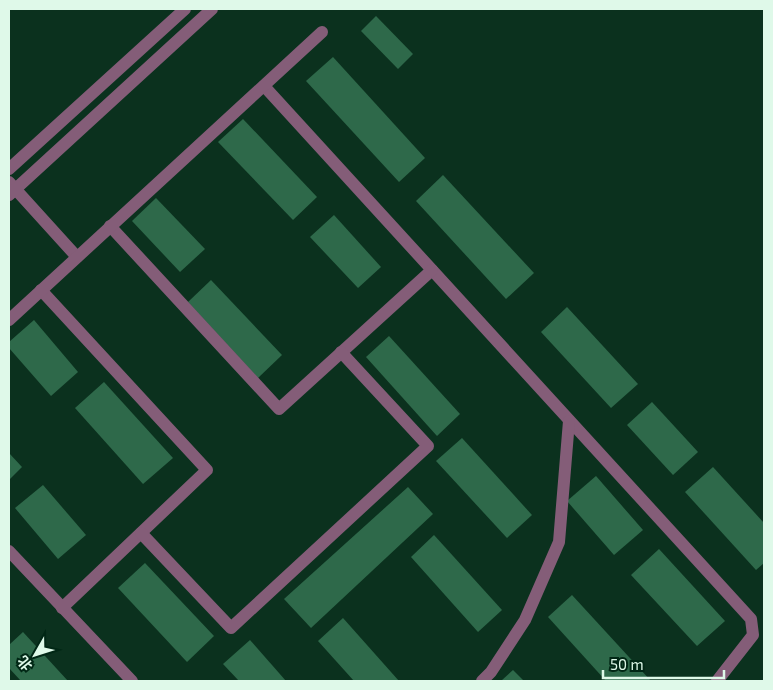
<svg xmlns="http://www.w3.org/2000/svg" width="773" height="690" font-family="'Exo 2','Noto Sans SC',sans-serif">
<rect width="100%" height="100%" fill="#0b311e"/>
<g fill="#2e694a">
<polygon points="376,16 413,54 398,69 361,31"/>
<polygon points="333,57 425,158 399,182 306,81"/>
<polygon points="243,119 317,197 293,220 218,142"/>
<polygon points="443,175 534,273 506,299 416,201"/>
<polygon points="156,198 205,249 180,272 132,221"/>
<polygon points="334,215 381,267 358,288 310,237"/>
<polygon points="211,280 282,355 258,378 188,302"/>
<polygon points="567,307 638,384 611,408 541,332"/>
<polygon points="34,320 78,372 51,396 9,348 9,342"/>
<polygon points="389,336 460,414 437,436 366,357"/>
<polygon points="104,382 173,458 143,484 75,408"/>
<polygon points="652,402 698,452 673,475 627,425"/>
<polygon points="462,438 532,515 507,538 436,461"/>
<polygon points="9,453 22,467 9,480"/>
<polygon points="713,467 764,523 764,563 756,570 685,492"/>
<polygon points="596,476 643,530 614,555 567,501"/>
<polygon points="43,485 86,535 58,559 15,508"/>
<polygon points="408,487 433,514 311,628 284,599"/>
<polygon points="434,535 502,610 478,632 411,557"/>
<polygon points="659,549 725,621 697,646 631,575"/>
<polygon points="145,563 214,636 187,662 118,588"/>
<polygon points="572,595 651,681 606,681 548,617"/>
<polygon points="343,618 399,681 354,681 318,641"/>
<polygon points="23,632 68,681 21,681 9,668 9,645"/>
<polygon points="250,640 286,681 239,681 223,664"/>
<polygon points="513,670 524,681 501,681"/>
</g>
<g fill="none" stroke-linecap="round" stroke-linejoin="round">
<g stroke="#845d78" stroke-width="12">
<polyline points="264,86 751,619 753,635 717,681"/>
<polyline points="9,169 185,9"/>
<polyline points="9,182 77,257"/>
<polyline points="9,195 212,9"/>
<polyline points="110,226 279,409 432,270"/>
<polyline points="41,290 207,470 62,608"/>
<polyline points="9,320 322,32"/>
<polyline points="141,533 231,628 428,446 341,352"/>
<polyline points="9,551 132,681"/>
<polyline points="482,681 491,672 525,620 559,542 569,421"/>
</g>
</g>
<rect width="773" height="690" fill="none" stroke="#dff9e9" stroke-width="20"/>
<g transform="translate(35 655) rotate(231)" stroke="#012715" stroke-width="4" paint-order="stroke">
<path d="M0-4L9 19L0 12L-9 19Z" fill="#dff9e9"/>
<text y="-8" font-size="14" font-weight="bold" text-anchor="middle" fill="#dff9e9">北</text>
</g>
<path d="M603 670v8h121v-8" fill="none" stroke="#dff9e9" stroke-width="2.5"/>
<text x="610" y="670" font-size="15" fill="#dff9e9" stroke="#012715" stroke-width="4" paint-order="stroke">50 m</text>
</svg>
